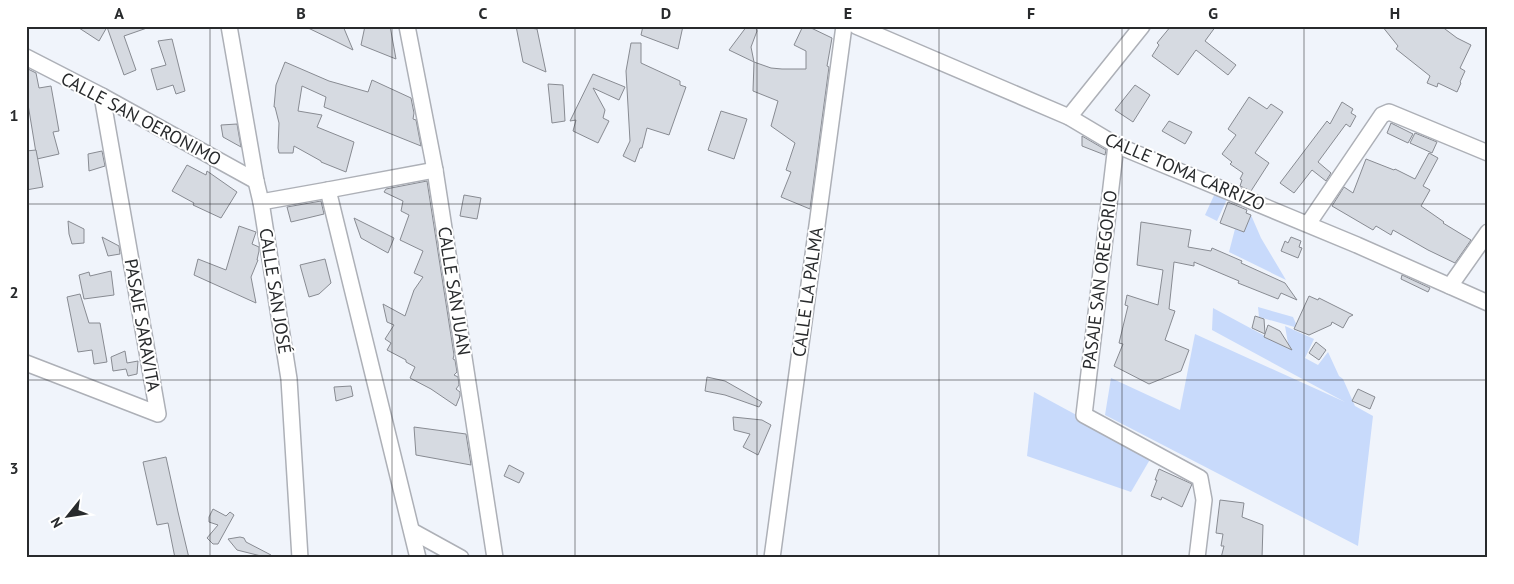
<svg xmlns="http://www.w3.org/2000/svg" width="1514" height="584" font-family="'PT Sans',sans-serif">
<rect width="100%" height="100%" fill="#f0f4fb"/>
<g fill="#c8dafb">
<polygon points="1216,191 1228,197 1217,221 1205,215"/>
<polygon points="1251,215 1261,238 1286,280 1229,252 1235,229 1244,232"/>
<polygon points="1258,307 1293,317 1298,328 1259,317"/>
<polygon points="1213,308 1289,349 1285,326 1314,339 1305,358 1318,365 1328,352 1339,376 1343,379 1355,406 1373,416 1358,546 1105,415 1111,378 1180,410 1195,334 1345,402 1212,330"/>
<polygon points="1034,392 1152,456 1131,492 1027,456"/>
</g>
<g fill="#d6dae1" stroke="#888b92">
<polygon points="76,26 147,26 147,28 124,36 136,70 124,75 107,27 99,41"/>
<polygon points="304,26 343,26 353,50 333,40"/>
<polygon points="365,26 390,26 396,59 361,45"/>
<polygon points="516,26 537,29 546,72 523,62"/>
<polygon points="643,26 683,26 678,49 641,35"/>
<polygon points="747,26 755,26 757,31 751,47 754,62 729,50"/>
<polygon points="803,26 807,26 832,38 827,66 829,67 810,209 781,197 791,172 786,170 795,143 771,126 778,101 753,91 754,62 771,68 782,69 806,69 806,51 794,45"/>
<polygon points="1171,26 1216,26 1205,41 1236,65 1228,75 1196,50 1178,75 1152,56 1159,45 1157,43"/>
<polygon points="1382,26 1441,26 1457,38 1471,45 1460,68 1465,71 1460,82 1461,83 1457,92 1438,83 1437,87 1427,83 1430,76 1396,49 1398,46"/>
<polygon points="172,39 185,91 176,94 173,85 157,90 151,69 166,65 158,41"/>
<polygon points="631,43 641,43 641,63 680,81 680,85 686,87 669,135 647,128 642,148 640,148 635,162 623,156 630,141 626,71"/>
<polygon points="285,62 329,81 368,92 372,80 411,98 414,113 413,119 416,120 421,146 324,107 326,97 302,86 298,111 322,115 317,127 354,142 346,172 321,162 321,161 294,146 293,153 279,153 278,148 279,123 275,107 274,107 276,85"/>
<polygon points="26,68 36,73 39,88 51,86 59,131 53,132 59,154 37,159 26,92"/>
<polygon points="593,74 625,87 619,100 593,88 605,110 603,118 609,121 598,143 573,131 576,120 570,121"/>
<polygon points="548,84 563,85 565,121 552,123"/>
<polygon points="1135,85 1150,95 1133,122 1115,110"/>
<polygon points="1249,97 1267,109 1271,104 1283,112 1255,153 1269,163 1251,191 1240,186 1242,180 1240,179 1243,173 1230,164 1232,162 1222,154 1236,135 1228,129"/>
<polygon points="1342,102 1353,109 1351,113 1356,116 1350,127 1346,124 1318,162 1331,173 1326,181 1312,170 1294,193 1280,183 1327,121 1330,124"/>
<polygon points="721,111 747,119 734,159 708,150"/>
<polygon points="1169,121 1192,132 1185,144 1162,131"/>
<polygon points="1391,123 1413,134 1408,143 1387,133"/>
<polygon points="237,124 241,147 223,137 221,125"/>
<polygon points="1415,133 1437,142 1432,153 1410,143"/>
<polygon points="1082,136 1106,150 1105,155 1082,146"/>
<polygon points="36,150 43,187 26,190 26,151"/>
<polygon points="102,151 105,166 89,171 88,154"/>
<polygon points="1429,153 1438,158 1423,186 1430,190 1421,206 1444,222 1443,223 1471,240 1455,263 1428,250 1393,230 1391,235 1376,226 1373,230 1332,206 1344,187 1353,193 1366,159 1394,170 1395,169 1415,179"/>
<polygon points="187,165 206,175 207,171 237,192 221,218 193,205 194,203 172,191"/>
<polygon points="427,181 454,355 453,359 455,360 457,372 454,375 458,377 459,385 456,389 460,392 460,396 456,406 431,389 410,378 415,367 406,362 406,360 387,350 391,343 385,339 394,325 387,322 383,304 405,316 414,290 423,277 414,273 423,251 400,240 409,215 401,211 403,201 384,192 386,189"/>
<polygon points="464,195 481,198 477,219 460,216"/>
<polygon points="321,201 324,214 291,222 287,207"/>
<polygon points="1228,202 1247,210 1246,213 1251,215 1244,232 1220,223"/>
<polygon points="354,218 394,238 388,253 361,238"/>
<polygon points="68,221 84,229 84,243 72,244 69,234"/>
<polygon points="1141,222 1191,230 1188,247 1211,251 1212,248 1242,261 1241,263 1285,283 1297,300 1281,293 1278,299 1238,283 1239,281 1194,262 1194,266 1174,262 1169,309 1175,311 1165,340 1189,350 1181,371 1149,384 1114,366 1123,344 1119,343 1128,306 1125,305 1127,295 1158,305 1163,270 1137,265"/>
<polygon points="239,226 256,232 252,244 259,247 259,251 257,260 258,260 251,277 256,303 194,275 198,259 226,270"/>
<polygon points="102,237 119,246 120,254 108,256"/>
<polygon points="1291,237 1301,241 1299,247 1302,248 1298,258 1281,251 1285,241 1288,243"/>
<polygon points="325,259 331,283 319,294 309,297 300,265"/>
<polygon points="111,271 114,295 84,299 79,275 89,272 90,276"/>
<polygon points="1402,275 1430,288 1428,292 1401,279"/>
<polygon points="80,294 89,323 100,323 107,362 94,364 92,350 78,352 67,297"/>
<polygon points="1309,296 1318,300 1319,298 1353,315 1349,317 1343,328 1332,322 1331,325 1309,335 1294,329"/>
<polygon points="1255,316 1264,319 1265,334 1252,328"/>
<polygon points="1268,325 1280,331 1292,350 1264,337"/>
<polygon points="1316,342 1326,350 1319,360 1309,353"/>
<polygon points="125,351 127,363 138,361 137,374 128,376 126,369 113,371 111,357"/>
<polygon points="707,377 725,381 762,402 759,407 725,395 705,391"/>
<polygon points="351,386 353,396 336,401 334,387"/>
<polygon points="1358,389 1375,397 1370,409 1352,401"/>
<polygon points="733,417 762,420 771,425 758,455 743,447 750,434 734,430"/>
<polygon points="414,427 466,434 471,465 416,455"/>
<polygon points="166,457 178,512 189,558 175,558 168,523 157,525 143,462"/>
<polygon points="509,465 524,473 519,483 504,476"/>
<polygon points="1159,469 1192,484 1182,507 1162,497 1161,500 1151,496 1157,480 1155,480"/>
<polygon points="1220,500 1244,503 1242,517 1263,525 1262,558 1221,558 1224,546 1221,546 1223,534 1216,533"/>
<polygon points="213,509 226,516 230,512 234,515 218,544 213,544 207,538 218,525 209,522 209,517"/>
<polygon points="240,537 244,538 246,542 271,555 269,558 237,550 228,539"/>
</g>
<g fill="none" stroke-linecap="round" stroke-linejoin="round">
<defs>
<g id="minor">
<polyline points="229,26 256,181 261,202 289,379 300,558"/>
<polyline points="407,26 435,170 495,558"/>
<polyline points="856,26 1069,117 1116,145 1357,245 1488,303"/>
<polyline points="26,57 102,96 256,181"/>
<polyline points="1069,117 1142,26"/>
<polyline points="1116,145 1084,415 1200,478 1204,500 1197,558"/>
<polyline points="328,190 418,558"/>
<polyline points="261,202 328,190 435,170"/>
<polyline points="1308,224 1382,115 1389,112 1488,153"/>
<polyline points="1450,286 1488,232"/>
<polyline points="26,363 158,414 102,96"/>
<polyline points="412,531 461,558"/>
<polyline points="772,558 844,26"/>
</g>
</defs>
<use href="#minor" stroke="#adb0b7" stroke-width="18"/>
<use href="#minor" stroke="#fff" stroke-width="15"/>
</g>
<path fill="none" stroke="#282a2c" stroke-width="1" stroke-opacity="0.55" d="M 210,26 L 210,558M 392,26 L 392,558M 575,26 L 575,558M 757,26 L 757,558M 939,26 L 939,558M 1122,26 L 1122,558M 1304,26 L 1304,558M 26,204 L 1488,204M 26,380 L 1488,380"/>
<g text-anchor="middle" stroke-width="4" stroke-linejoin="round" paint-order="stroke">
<g font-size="18" fill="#282a2c" stroke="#fff">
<text transform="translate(141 119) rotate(28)" y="6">CALLE SAN OERONIMO</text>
<text transform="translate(1185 172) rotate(23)" y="6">CALLE TOMA CARRIZO</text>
<text transform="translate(1100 280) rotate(-83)" y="6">PASAJE SAN OREGORIO</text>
<text transform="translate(275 291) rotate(81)" y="6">CALLE SAN JOSÉ</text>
<text transform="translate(454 291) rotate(81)" y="6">CALLE SAN JUAN</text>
<text transform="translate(808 292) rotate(-82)" y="6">CALLE LA PALMA</text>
<text transform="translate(142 325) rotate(80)" y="6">PASAJE SARAVITA</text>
</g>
</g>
<rect width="1514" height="584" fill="none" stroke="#ffffff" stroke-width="55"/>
<g transform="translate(68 516) rotate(240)" stroke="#ffffff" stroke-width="4" paint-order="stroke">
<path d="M0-4L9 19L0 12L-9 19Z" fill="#282a2c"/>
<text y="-8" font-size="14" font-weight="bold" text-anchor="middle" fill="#282a2c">N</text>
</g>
<rect x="28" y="28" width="1458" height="528" fill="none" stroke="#282a2c" stroke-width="2"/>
<g font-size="16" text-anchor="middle" font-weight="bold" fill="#282a2c">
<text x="119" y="19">A</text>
<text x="301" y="19">B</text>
<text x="483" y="19">C</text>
<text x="666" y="19">D</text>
<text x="848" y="19">E</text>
<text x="1031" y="19">F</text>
<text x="1213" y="19">G</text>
<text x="1395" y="19">H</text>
<text x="14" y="121">1</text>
<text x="14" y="298">2</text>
<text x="14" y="474">3</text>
</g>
</svg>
